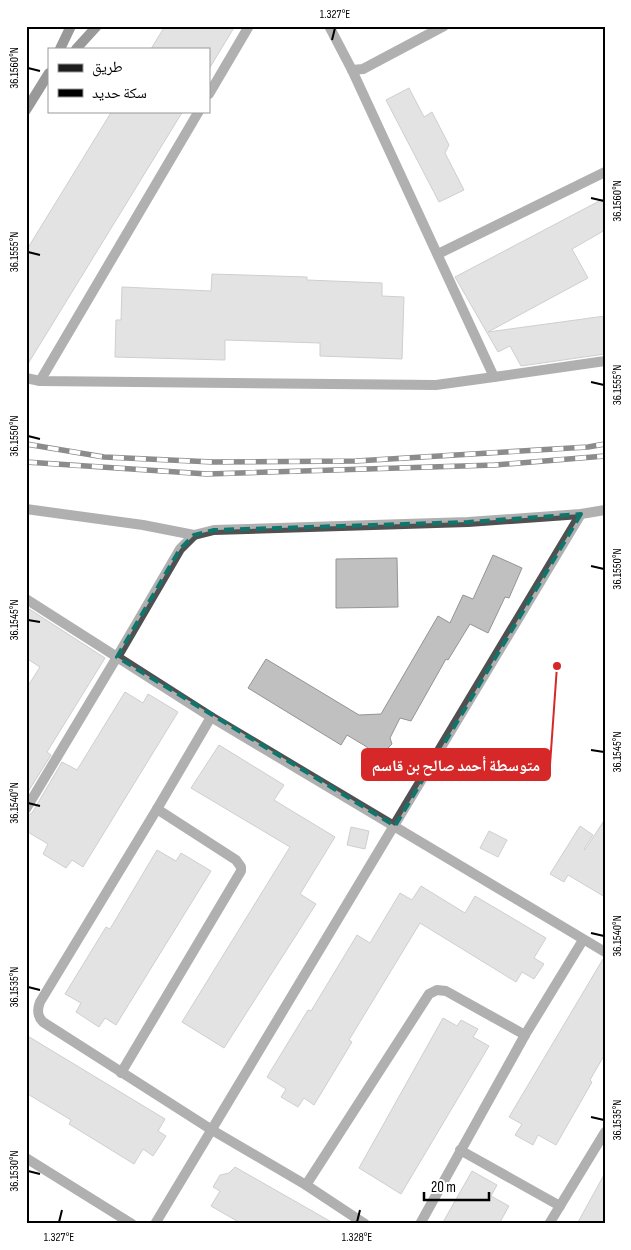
<svg xmlns="http://www.w3.org/2000/svg" width="631" height="1250" font-family="'Sofia Sans Condensed','Noto Naskh Arabic',sans-serif">
<rect width="100%" height="100%" fill="#fff"/>
<g fill="#c0c0c0" stroke="#949494">
<polygon points="165,26 235,26 209,69 209,49 151,49"/>
<polygon points="409,88 424,117 432,112 449,145 445,153 464,190 439,202 386,100"/>
<polygon points="112,111 183,111 26,367 26,251"/>
<polygon points="605,198 605,230 572,249 588,278 488,332 605,316 605,354 521,366 510,346 498,352 455,277"/>
<polygon points="212,274 307,277 307,280 382,283 382,296 404,297 402,359 320,356 320,343 225,340 225,360 115,357 116,320 121,320 122,287 211,291"/>
<polygon points="493,555 522,568 509,598 505,597 488,633 470,624 448,660 446,659 411,721 400,718 390,738 392,744 381,755 369,752 367,747 347,735 341,745 248,688 266,659 359,715 381,714 438,616 450,623 463,595 473,599"/>
<polygon points="397,558 398,607 336,608 336,559"/>
<polygon points="26,607 105,658 47,752 51,755 26,795 26,689 40,667 26,658"/>
<polygon points="125,692 143,703 148,694 178,712 83,867 72,860 66,868 43,854 48,844 26,831 26,816 32,813 62,762 77,770"/>
<polygon points="219,745 284,785 274,800 335,837 300,894 316,904 224,1048 182,1022 290,847 191,788"/>
<polygon points="605,819 605,897 568,875 564,882 550,874 580,826 593,835 584,849 585,850"/>
<polygon points="351,827 369,831 365,849 347,845"/>
<polygon points="489,831 507,840 498,857 480,848"/>
<polygon points="157,850 176,861 181,853 211,871 116,1025 105,1018 99,1027 76,1012 81,1003 65,994 106,927 110,929"/>
<polygon points="421,886 465,913 475,896 546,938 534,958 544,964 534,979 522,972 516,982 420,923 349,1040 352,1042 314,1105 304,1098 298,1107 281,1097 286,1089 267,1077 308,1010 311,1011 357,935 370,943 400,893 412,900"/>
<polygon points="603,959 605,959 605,1054 590,1080 592,1082 556,1145 538,1135 533,1145 515,1135 522,1124 509,1117"/>
<polygon points="443,1018 457,1026 461,1020 478,1029 473,1037 489,1046 401,1194 359,1168"/>
<polygon points="26,1035 165,1119 158,1131 166,1136 153,1156 143,1149 134,1164 69,1124 71,1120 26,1093"/>
<polygon points="235,1167 335,1224 242,1224 211,1206 220,1191 213,1187 220,1175 229,1173"/>
<polygon points="472,1171 497,1185 491,1196 509,1206 499,1224 442,1224"/>
<polygon points="605,1173 605,1224 577,1224"/>
</g>
<g fill="none" stroke-linecap="round" stroke-linejoin="round">
<g stroke="#505050" stroke-width="10">
<polyline points="352,70 363,69 444,26"/>
<polyline points="209,94 249,26"/>
<polyline points="438,254 605,172"/>
<polyline points="494,377 605,361"/>
<polyline points="26,378 40,381 436,385 494,377 352,70 329,26"/>
<polyline points="40,381 199,111"/>
<polyline points="26,509 143,525 194,535"/>
<polyline points="26,599 117,657 180,549 194,535 214,530 468,522 581,514 605,510"/>
<path d="M 211,717 L 157,809 L 40,1002 C 37,1010 37,1016 43,1022 L 212,1130 L 306,1185 L 365,1224"/>
<polyline points="26,809 117,657 211,717 605,952"/>
<polyline points="121,1073 241,871 241,867 236,860 157,809"/>
<polyline points="460,1150 560,1206"/>
<polyline points="26,1158 132,1224"/>
<polyline points="306,1185 429,994 437,990 446,991 525,1035"/>
<polyline points="155,1224 581,514"/>
<polyline points="420,1224 525,1035 583,940"/>
<polyline points="549,1224 605,1132"/>
</g>
<g stroke="#1d1d1d" stroke-width="10">
<polyline points="60,49 71,26"/>
<polyline points="76,49 97,26"/>
<polyline points="26,110 49,73"/>
</g>
<defs>
<g id="rail">
<polyline points="26,444 104,457 213,462 356,461 588,447 605,444"/>
<polyline points="26,462 207,474 495,465 605,456"/>
</g>
</defs>
<use href="#rail" stroke="#000" stroke-width="5.5"/>
<use href="#rail" stroke="#fff" stroke-width="4" stroke-dasharray="11" stroke-linecap="butt"/>
</g>
<path d="M0 0H631V1250H0ZM 581,514 L 395,826 L 117,657 L 180,549 L 194,535 L 214,530 L 468,522 Z" fill="#fff" fill-opacity=".55" fill-rule="evenodd"/>
<path fill="none" stroke="#0f766e" stroke-width="4" stroke-dasharray="10 6" stroke-linejoin="round" d="M 581,514 L 395,826 L 117,657 L 180,549 L 194,535 L 214,530 L 468,522 Z"/>
<path fill="none" stroke="#000" stroke-width="2" d="M 332,40 L 335,28M 28,68 L 40,71M 591,198 L 604,201M 28,252 L 40,255M 591,382 L 604,385M 28,436 L 40,439M 591,566 L 604,569M 28,620 L 40,622M 591,750 L 604,752M 28,803 L 40,806M 591,933 L 604,936M 28,987 L 40,990M 591,1117 L 604,1120M 28,1171 L 40,1174M 59,1222 L 62,1210M 357,1222 L 360,1210"/>
<path fill="none" stroke="#d62828" stroke-width="2" d="M557 666L550 765"/>
<circle fill="#d62828" stroke="#fff" stroke-width="2" cx="557" cy="666" r="5"/>
<rect fill="#d62828" stroke="#d62828" stroke-width="2" x="362" y="749" width="188" height="31" rx="5"/>
<g font-size="16" text-anchor="middle" font-weight="bold" fill="#fff">
<text x="456" y="771">متوسطة أحمد صالح بن قاسم</text>
</g>
<rect width="631" height="1250" fill="none" stroke="#ffffff" stroke-width="55"/>
<rect x="48" y="48" width="162" height="65" fill="#ffffff" stroke="#999999"/>
<rect x="58" y="64" width="25" height="8" fill="#1d1d1d" stroke="#999999"/>
<text x="92" y="72" font-size="15" fill="#000000">طريق</text>
<rect x="58" y="89" width="25" height="8" fill="#000000" stroke="#999999"/>
<text x="92" y="98" font-size="15" fill="#000000">سكة حديد</text>
<path d="M424 1192v8h65v-8" fill="none" stroke="#000000" stroke-width="2.5"/>
<text x="431" y="1192" font-size="15" fill="#000000" stroke="#ffffff" stroke-width="4" paint-order="stroke">20 m</text>
<rect x="28" y="28" width="576" height="1194" fill="none" stroke="#000" stroke-width="2"/>
<g font-size="12" text-anchor="middle" fill="#000">
<text x="335" y="18">1.327°E</text>
<text transform="translate(14 68) rotate(-90)" y="4">36.1560°N</text>
<text transform="translate(617 201) rotate(-90)" y="4">36.1560°N</text>
<text transform="translate(14 252) rotate(-90)" y="4">36.1555°N</text>
<text transform="translate(617 385) rotate(-90)" y="4">36.1555°N</text>
<text transform="translate(14 436) rotate(-90)" y="4">36.1550°N</text>
<text transform="translate(617 569) rotate(-90)" y="4">36.1550°N</text>
<text transform="translate(14 620) rotate(-90)" y="4">36.1545°N</text>
<text transform="translate(617 752) rotate(-90)" y="4">36.1545°N</text>
<text transform="translate(14 803) rotate(-90)" y="4">36.1540°N</text>
<text transform="translate(617 936) rotate(-90)" y="4">36.1540°N</text>
<text transform="translate(14 987) rotate(-90)" y="4">36.1535°N</text>
<text transform="translate(617 1120) rotate(-90)" y="4">36.1535°N</text>
<text transform="translate(14 1171) rotate(-90)" y="4">36.1530°N</text>
<text x="59" y="1241">1.327°E</text>
<text x="357" y="1241">1.328°E</text>
</g>
</svg>
